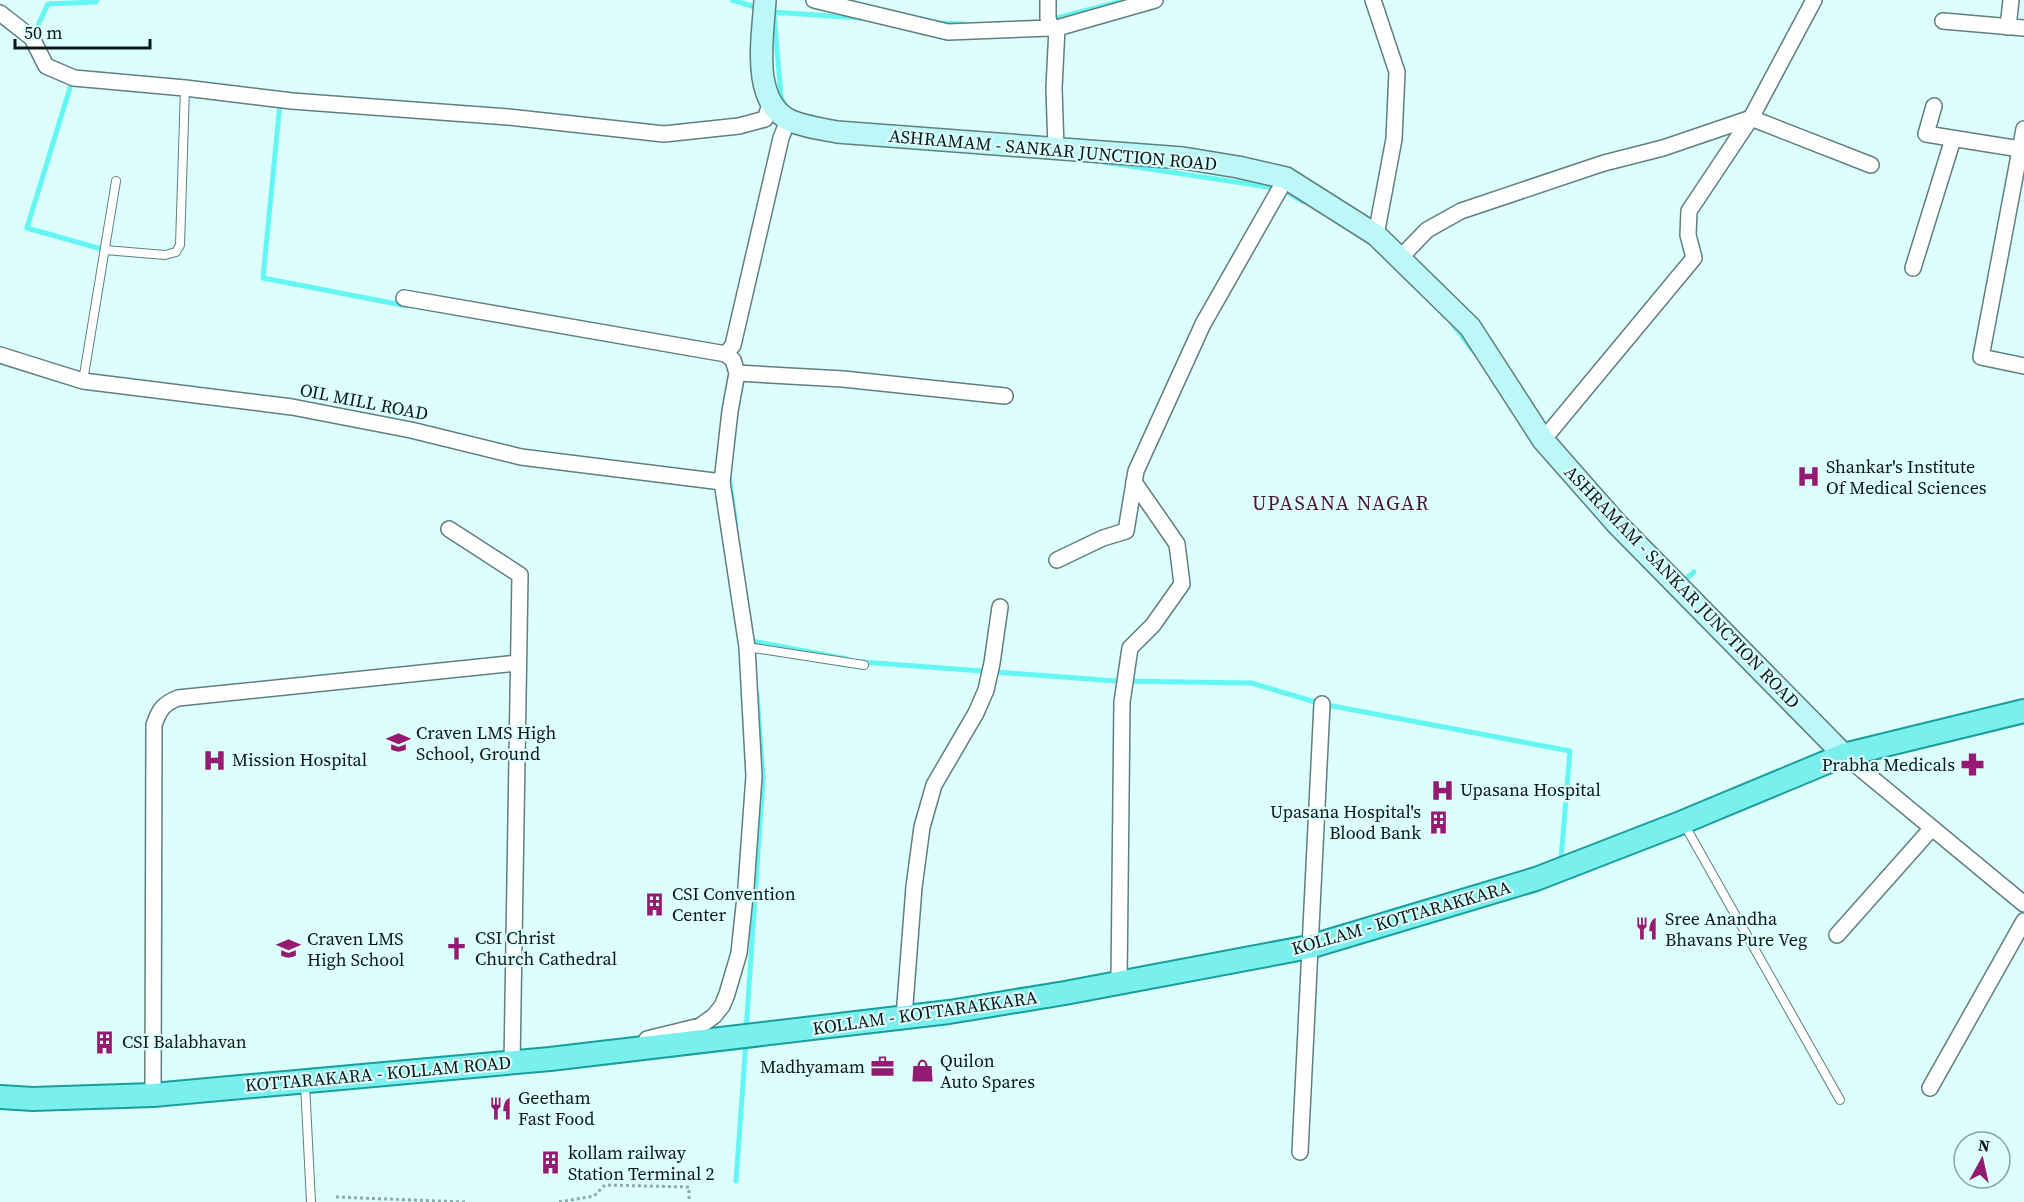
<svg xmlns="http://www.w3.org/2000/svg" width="2024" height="1202" font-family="'Source Serif 4',serif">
<rect width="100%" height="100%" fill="#dcfefd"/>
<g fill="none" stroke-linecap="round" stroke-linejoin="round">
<g stroke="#63f6f3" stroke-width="5">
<polyline points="732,0 759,8"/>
<polyline points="771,12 860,18"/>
<polyline points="774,13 781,97 784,103"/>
<polyline points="1049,20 1126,0"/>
<polyline points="939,23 965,24"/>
<polyline points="33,36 48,4 96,2 97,0"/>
<polyline points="73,78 27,228 105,250 104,252"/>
<polyline points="280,103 263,278 407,306"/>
<polyline points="1103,162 1282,189 1304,202"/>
<polyline points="1449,319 1474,352"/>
<polyline points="729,476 736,526"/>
<polyline points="1681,583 1694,572"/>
<polyline points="751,636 752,641 847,659"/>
<polyline points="862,662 1116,681 1251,683 1322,704 1570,751 1561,859"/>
<polyline points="746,1031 763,779 757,694"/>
<polyline points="736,1181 746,1041"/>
</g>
<defs>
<g id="lane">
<polyline points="105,250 165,255 176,252 180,245 185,88"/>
<polyline points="83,381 116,181"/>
<polyline points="747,647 864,665"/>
<polyline points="1684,824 1840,1100"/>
<polyline points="305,1084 311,1202"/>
</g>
<g id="street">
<polyline points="814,0 948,32 1051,28 1048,18 1048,0"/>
<polyline points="1373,0 1397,72 1394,139 1376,235"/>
<polyline points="0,13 32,38 46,66 74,78 185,88 292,101 508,117 664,134 739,126 765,119 770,105"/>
<polyline points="1943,21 2024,28"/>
<polyline points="2008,27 2011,0"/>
<polyline points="1051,28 1057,28 1155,0"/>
<polyline points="1934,106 1926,134 2020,149"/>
<polyline points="2024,129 1981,357 2024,366"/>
<polyline points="1056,149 1054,88 1057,28"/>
<polyline points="1400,258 1427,230 1461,211 1604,163 1663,148 1751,118 1871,165"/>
<polyline points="1913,268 1953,139"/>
<polyline points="404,298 726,354"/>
<polyline points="0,355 83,381 292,407 411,430 521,457 722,482"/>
<polyline points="737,373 843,379 1005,396"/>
<polyline points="1543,440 1694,258 1688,235 1689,211 1751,118 1814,0"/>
<polyline points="449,529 520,575 512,1063"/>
<polyline points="1057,560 1103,538 1126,531 1136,471 1203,324 1286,178"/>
<polyline points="1844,755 2024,904"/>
<polyline points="1837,935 1932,828"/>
<polyline points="1119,983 1122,702 1130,648 1153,625 1182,584 1177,544 1134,482"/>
<polyline points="904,1017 914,887 922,827 934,785 976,713 986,690 992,663 1000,607"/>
<polyline points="647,1039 700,1026 714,1016 722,1006 727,994 739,953 746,887 754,776 747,647 722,482 730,411 737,373 733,360 726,354 733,345 781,138 788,120"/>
<polyline points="1930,1088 2024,921"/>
<path d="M 153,1095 L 154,725 C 159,710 163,704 178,698 L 518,663"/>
<polyline points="1300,1152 1322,704"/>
</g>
<path id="secondary" d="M 765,0 C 763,37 750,102 791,121 C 806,127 821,129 837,132 L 1183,158 L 1238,167 L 1286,178 L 1376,235 L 1470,327 L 1543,440 L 1617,524 L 1844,755"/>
<polyline id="primary" points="0,1097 33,1099 153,1095 550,1059 949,1012 1065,993 1309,947 1536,879 1683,822 1844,755 2024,711"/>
</defs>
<use href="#lane" stroke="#607f7e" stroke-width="10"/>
<use href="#street" stroke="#607f7e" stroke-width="18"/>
<use href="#secondary" stroke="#607f7e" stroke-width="24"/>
<use href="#primary" stroke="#199e9c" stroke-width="26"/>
<g stroke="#8fa9a8" stroke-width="3" stroke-dasharray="3 3" stroke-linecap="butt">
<polyline points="336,1197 465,1202"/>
<polyline points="559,1202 594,1196 605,1185 689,1187 689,1202"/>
</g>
<use href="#lane" stroke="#fff" stroke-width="8"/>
<use href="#street" stroke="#fff" stroke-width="15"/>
<use href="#secondary" stroke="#bcf8f7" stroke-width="21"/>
<use href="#primary" stroke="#7af0ee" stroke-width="22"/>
</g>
<defs>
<symbol id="hospital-bare" viewBox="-9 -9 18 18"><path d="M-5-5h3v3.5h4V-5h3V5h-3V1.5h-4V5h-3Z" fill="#961972" stroke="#dcfefd" stroke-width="2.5" paint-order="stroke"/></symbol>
<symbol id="school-bare" viewBox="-9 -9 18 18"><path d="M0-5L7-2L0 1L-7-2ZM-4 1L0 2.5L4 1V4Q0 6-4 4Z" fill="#961972" stroke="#dcfefd" stroke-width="2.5" paint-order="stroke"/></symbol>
<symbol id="pharmacy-bare" viewBox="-9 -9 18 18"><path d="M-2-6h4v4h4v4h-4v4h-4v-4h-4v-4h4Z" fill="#961972" stroke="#dcfefd" stroke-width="2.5" paint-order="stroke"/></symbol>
<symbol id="building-bare" viewBox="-9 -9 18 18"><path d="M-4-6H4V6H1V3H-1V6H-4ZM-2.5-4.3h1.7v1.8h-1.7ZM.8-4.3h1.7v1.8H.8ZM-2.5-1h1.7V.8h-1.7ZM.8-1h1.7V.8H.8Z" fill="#961972" stroke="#dcfefd" stroke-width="2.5" paint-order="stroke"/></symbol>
<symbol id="restaurant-bare" viewBox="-9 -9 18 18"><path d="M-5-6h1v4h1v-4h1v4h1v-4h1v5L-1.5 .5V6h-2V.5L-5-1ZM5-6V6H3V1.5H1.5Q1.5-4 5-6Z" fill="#961972" stroke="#dcfefd" stroke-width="2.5" paint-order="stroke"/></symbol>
<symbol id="church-bare" viewBox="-9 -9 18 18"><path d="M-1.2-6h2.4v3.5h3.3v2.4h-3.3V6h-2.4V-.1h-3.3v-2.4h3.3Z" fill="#961972" stroke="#dcfefd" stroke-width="2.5" paint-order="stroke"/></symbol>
<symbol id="office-bare" viewBox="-9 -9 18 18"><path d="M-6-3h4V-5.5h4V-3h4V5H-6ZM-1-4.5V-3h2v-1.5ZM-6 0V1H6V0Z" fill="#961972" stroke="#dcfefd" stroke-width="2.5" paint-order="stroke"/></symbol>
<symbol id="shop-bare" viewBox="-9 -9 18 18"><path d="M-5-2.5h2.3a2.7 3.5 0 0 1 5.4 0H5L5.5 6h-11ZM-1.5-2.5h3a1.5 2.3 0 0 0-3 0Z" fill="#961972" stroke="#dcfefd" stroke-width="2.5" paint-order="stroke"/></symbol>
</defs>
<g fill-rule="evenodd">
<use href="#hospital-bare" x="1792" y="460" width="33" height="33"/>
<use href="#school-bare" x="382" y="726" width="33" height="33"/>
<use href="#hospital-bare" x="198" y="744" width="33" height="33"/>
<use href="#pharmacy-bare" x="1956" y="748" width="33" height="33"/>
<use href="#hospital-bare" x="1426" y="774" width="33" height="33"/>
<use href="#building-bare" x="1422" y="806" width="33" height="33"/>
<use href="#building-bare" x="638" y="888" width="33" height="33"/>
<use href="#restaurant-bare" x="1630" y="912" width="33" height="33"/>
<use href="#church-bare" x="440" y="932" width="33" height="33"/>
<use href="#school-bare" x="272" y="932" width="33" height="33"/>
<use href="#building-bare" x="88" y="1026" width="33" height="33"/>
<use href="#office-bare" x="866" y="1050" width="33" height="33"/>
<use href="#shop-bare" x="906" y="1054" width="33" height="33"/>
<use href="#restaurant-bare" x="484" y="1092" width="33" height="33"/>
<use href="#building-bare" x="534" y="1146" width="33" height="33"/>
</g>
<g text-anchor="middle" stroke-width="4.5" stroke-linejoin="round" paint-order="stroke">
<g font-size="18" fill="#0b1817" stroke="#dcfefd">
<text transform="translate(1053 150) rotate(5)" y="6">ASHRAMAM - SANKAR JUNCTION ROAD</text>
<text transform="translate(364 402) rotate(11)" y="6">OIL MILL ROAD</text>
<text transform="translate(1682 587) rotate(46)" y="6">ASHRAMAM - SANKAR JUNCTION ROAD</text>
<text transform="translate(1401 918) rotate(-16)" y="6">KOLLAM - KOTTARAKKARA</text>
<text transform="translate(925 1013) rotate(-8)" y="6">KOLLAM - KOTTARAKKARA</text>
<text transform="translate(378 1074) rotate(-5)" y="6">KOTTARAKARA - KOLLAM ROAD</text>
</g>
<g font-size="18" fill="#0b1817" stroke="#dcfefd" text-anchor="start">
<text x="1826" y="473">Shankar's Institute<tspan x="1826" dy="21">Of Medical Sciences</tspan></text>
<text x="416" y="739">Craven LMS High<tspan x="416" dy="21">School, Ground</tspan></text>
<text x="232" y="766">Mission Hospital</text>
<text x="1955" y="771" text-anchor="end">Prabha Medicals</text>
<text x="1460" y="796">Upasana Hospital</text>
<text x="1421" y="818" text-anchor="end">Upasana Hospital's<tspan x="1421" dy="21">Blood Bank</tspan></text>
<text x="672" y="900">CSI Convention<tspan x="672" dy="21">Center</tspan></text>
<text x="1665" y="925">Sree Anandha<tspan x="1665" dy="21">Bhavans Pure Veg</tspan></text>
<text x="475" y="944">CSI Christ<tspan x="475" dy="21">Church Cathedral</tspan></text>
<text x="307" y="945">Craven LMS<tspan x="307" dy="21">High School</tspan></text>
<text x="122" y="1048">CSI Balabhavan</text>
<text x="940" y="1067">Quilon<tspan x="940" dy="21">Auto Spares</tspan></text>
<text x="865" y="1073" text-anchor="end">Madhyamam</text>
<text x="518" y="1104">Geetham<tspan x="518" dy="21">Fast Food</tspan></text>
<text x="568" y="1159">kollam railway<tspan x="568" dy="21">Station Terminal 2</tspan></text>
</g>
<g font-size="20" letter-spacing="1.5" fill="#4b1139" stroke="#dcfefd">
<text x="1341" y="510">UPASANA NAGAR</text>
</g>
</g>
<g transform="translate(1982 1160) rotate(8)"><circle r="28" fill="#dcfefd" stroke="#88a2a1" stroke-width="1.5"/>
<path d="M0-4.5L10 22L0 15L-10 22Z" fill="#961972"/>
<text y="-9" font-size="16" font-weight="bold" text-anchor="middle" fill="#0b1817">N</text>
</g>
<path d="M15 39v9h135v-9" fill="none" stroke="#0b1817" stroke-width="3"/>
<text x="24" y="39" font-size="18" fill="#0b1817" stroke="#dcfefd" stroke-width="4.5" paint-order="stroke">50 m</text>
</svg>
